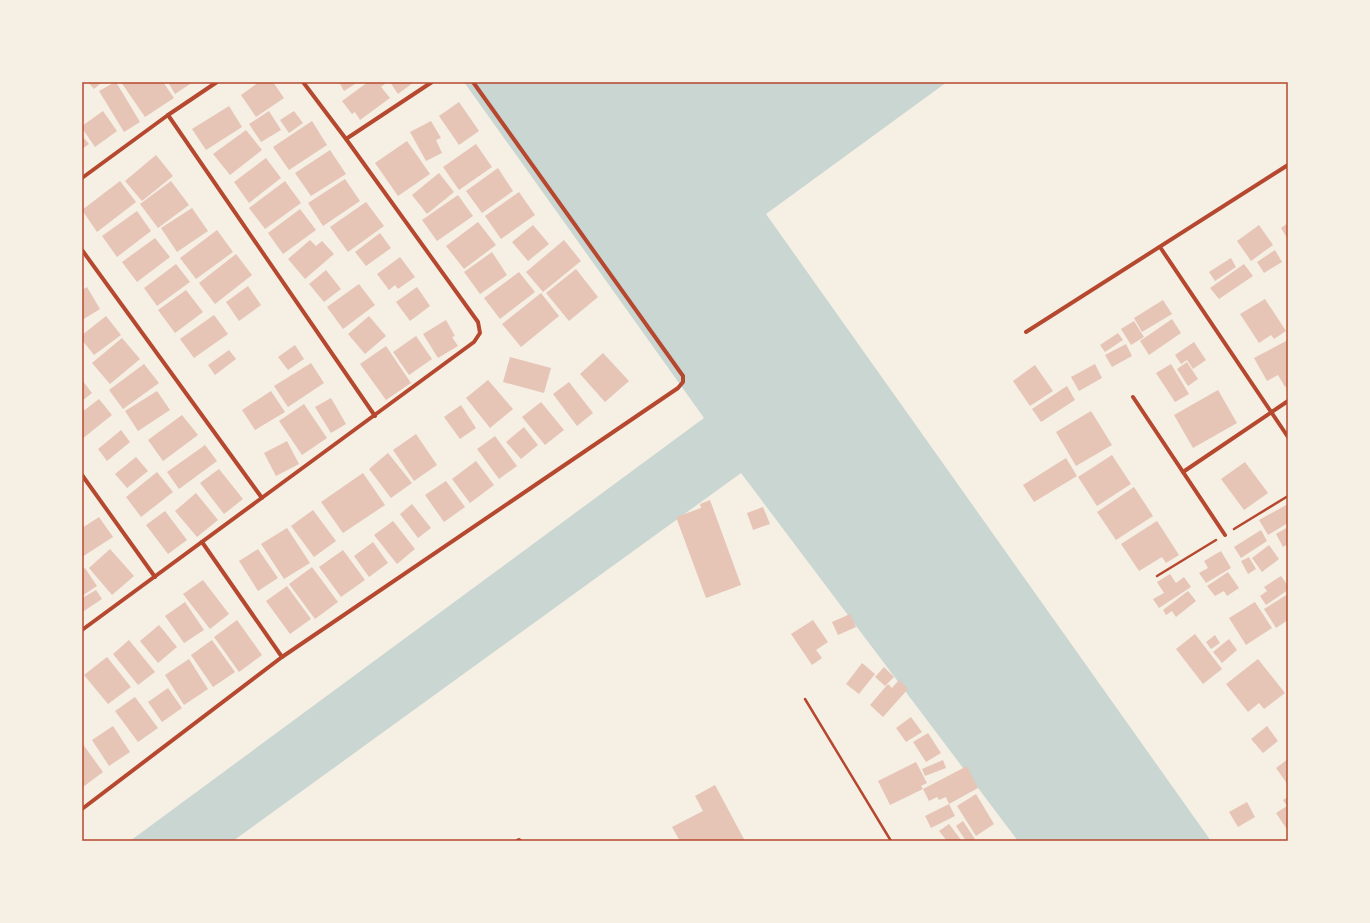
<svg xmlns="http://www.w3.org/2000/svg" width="1370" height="923" font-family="Jost,sans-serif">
<rect width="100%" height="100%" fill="#f6efe4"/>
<polygon fill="#c9d6d2" points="464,82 947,82 766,214 1211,841 1018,841 741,473 233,841 130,841 704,418"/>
<g fill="#e6c5b7">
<polygon points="88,82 102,82 94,89"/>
<polygon points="115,82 116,82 140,122 124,132 99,91"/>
<polygon points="121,82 163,82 174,98 145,117"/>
<polygon points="168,82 193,82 175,94"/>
<polygon points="259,82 273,82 284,98 256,117 241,95"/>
<polygon points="339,82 358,82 344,91"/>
<polygon points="368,82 385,82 386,83 381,87 390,98 360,120 355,112 352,114 342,101"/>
<polygon points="390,82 414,82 398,94"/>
<polygon points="459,102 479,131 459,145 439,116"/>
<polygon points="229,106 242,127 206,150 192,129"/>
<polygon points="103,111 117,131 95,147 82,128 82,126"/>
<polygon points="269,111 281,130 261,142 249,124"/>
<polygon points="294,111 303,123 289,133 280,120"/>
<polygon points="312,121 327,145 289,170 273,147"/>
<polygon points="431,121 441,138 436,140 442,153 426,161 410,132"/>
<polygon points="246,130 262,150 230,175 213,154"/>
<polygon points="82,136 89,144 82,149"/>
<polygon points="407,141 430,174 398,196 375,163"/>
<polygon points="476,144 492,167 459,190 443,167"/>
<polygon points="330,150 346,174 311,196 295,173"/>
<polygon points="156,155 173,176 142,201 125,181"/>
<polygon points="266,158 281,178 249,203 234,182"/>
<polygon points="498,168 513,191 482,213 466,191"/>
<polygon points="439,173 454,192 427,214 412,195"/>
<polygon points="345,179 360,201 323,226 308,203"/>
<polygon points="120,181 136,202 97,232 82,210"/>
<polygon points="171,181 189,205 158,228 140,204"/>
<polygon points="285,181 301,203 265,229 249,208"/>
<polygon points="519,192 535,215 501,239 485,216"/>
<polygon points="458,195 473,216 437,241 422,220"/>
<polygon points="366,202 384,226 348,252 330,227"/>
<polygon points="192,208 208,231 177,252 161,228"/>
<polygon points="300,209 316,230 283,254 268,233"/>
<polygon points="137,211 151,231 117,257 102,236"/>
<polygon points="478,222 496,245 464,269 446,246"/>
<polygon points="1288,223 1288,237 1287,238 1281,228"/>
<polygon points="533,225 549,244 528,261 512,242"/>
<polygon points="1259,225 1273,245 1251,261 1237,241"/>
<polygon points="217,230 233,252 196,279 180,258"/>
<polygon points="380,233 391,248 366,266 355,252"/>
<polygon points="155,238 170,257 137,282 122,262"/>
<polygon points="310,240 316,246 322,241 334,254 305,279 288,259"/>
<polygon points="564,240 581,261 543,292 526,272"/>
<polygon points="1275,250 1282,262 1264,273 1257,262"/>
<polygon points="492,252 507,275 480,294 464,272"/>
<polygon points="236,254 252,275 215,304 199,283"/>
<polygon points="400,257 415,277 398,289 395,285 389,290 377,274"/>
<polygon points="1231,258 1236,267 1215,281 1209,272"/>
<polygon points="176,264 190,282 157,306 144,288"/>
<polygon points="1244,264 1253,276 1219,299 1210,288"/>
<polygon points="576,269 598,297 569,321 546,293"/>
<polygon points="326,270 341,289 324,302 309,284"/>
<polygon points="519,272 535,292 500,319 484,298"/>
<polygon points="359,284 375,305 343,329 327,307"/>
<polygon points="248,286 261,305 239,321 226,302"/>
<polygon points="87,287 100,309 82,320 82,290"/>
<polygon points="417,287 430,306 410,321 396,302"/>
<polygon points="186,290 203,312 175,333 158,310"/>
<polygon points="541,293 559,316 521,347 502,324"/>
<polygon points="1265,299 1286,331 1274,339 1271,335 1259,343 1240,314"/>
<polygon points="1163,300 1172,314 1142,332 1134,318"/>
<polygon points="214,315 228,334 194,358 180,339"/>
<polygon points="106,316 121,335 94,355 82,340 82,335"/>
<polygon points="369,316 386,336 365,354 348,334"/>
<polygon points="1172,319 1181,333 1149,355 1140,341"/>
<polygon points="446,320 455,336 452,337 458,346 438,358 423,334"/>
<polygon points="1134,321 1144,337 1131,345 1121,329"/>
<polygon points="1118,333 1123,340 1105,352 1100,345"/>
<polygon points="416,336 432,359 409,375 393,352"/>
<polygon points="122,338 140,359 110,384 92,363"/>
<polygon points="1288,340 1288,386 1285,387 1278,375 1267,381 1254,358"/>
<polygon points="1194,342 1206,360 1193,369 1187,360 1181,364 1175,355"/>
<polygon points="1126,344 1132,356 1112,367 1105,355"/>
<polygon points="295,345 304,359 288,370 278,357"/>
<polygon points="386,346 411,383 386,400 360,364"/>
<polygon points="229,350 236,359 215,375 208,365"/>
<polygon points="603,353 629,381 605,402 580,374"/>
<polygon points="510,357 551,368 544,393 503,382"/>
<polygon points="1187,362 1198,379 1188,386 1177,369"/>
<polygon points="311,363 324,383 288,407 274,386"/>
<polygon points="144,364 159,383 123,409 109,390"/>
<polygon points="1095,364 1102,378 1079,391 1071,377"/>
<polygon points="1171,364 1189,394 1175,402 1156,373"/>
<polygon points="1035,365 1053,391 1030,406 1013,381"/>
<polygon points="82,380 92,393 82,401"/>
<polygon points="488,380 513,409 490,428 466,398"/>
<polygon points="569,382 593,413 577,426 553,394"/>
<polygon points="1067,386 1075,400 1041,422 1032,409"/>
<polygon points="1218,390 1237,423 1193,448 1174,415"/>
<polygon points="157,391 170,410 138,431 125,411"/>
<polygon points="271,391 285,412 255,430 242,410"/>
<polygon points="331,398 346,424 331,433 315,407"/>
<polygon points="99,399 112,415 82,439 82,412"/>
<polygon points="541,402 564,430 545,445 522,417"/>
<polygon points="304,404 327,438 302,455 279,421"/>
<polygon points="461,405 476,428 460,439 444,417"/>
<polygon points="1091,411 1112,445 1076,466 1056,432"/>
<polygon points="182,415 198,435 163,461 148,440"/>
<polygon points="524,427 538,445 521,459 506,442"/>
<polygon points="121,430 130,442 107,461 98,449"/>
<polygon points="416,434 437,465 414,481 393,450"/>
<polygon points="495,436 517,466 499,479 477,449"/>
<polygon points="287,441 299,464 276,476 264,453"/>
<polygon points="205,445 217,461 179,489 167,472"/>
<polygon points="388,453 412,483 391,498 369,469"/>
<polygon points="1112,455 1131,484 1097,506 1078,477"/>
<polygon points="136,457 148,471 127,488 115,474"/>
<polygon points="1066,458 1077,476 1034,502 1023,485"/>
<polygon points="476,461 494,485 470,503 452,479"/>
<polygon points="1245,462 1268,493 1244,510 1221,479"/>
<polygon points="219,469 243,499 224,514 200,483"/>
<polygon points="157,472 173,492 141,517 126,497"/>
<polygon points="363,473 385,505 343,533 321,502"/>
<polygon points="446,481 465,507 444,522 425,495"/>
<polygon points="1134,487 1153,516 1116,540 1097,512"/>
<polygon points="196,493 218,520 197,537 175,511"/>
<polygon points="710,500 741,585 706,598 676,517 701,508 700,504"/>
<polygon points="412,504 431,528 418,538 400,514"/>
<polygon points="1288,504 1288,523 1268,535 1259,520"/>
<polygon points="763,507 770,524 753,530 747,513"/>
<polygon points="313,510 336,541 314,557 291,526"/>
<polygon points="165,511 187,540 168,554 146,525"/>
<polygon points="99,517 113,537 82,557 82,528"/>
<polygon points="393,521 415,549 397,564 374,535"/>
<polygon points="1157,521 1179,555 1166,563 1162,557 1139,571 1121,544"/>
<polygon points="1288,527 1288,544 1283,547 1276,534"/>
<polygon points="287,528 310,563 284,579 261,544"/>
<polygon points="1261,530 1267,541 1241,558 1234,547"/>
<polygon points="373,542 388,563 369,577 354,556"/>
<polygon points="1269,545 1279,559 1262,572 1252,558"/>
<polygon points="110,549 134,576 112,595 89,568"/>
<polygon points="258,549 278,578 258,591 239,561"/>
<polygon points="343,550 365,580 341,597 319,567"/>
<polygon points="1221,551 1231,568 1206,583 1199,573 1208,568 1204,561"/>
<polygon points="1249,557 1256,569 1248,574 1241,561"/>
<polygon points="312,567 338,602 315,619 289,584"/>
<polygon points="85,568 97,586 82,596 82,570"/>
<polygon points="1228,572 1239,588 1227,596 1224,591 1215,596 1207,586"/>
<polygon points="1170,574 1176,583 1184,577 1191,587 1159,608 1153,599 1164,593 1157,582"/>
<polygon points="1281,576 1288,586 1288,590 1266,605 1260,596 1267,591 1264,587"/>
<polygon points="203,580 229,614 210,629 183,594"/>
<polygon points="287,586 311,619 290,634 266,601"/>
<polygon points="96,590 102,599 84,611 82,607 82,598"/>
<polygon points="1188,591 1196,601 1176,617 1172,611 1166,615 1163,610"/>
<polygon points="1288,594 1288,620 1276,628 1264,609"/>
<polygon points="185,602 204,630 184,643 165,616"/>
<polygon points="1255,602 1272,628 1246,645 1229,618"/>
<polygon points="850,614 856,627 838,635 832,622"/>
<polygon points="237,620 262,655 239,672 214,637"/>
<polygon points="813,620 828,642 816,650 822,658 812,665 791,634"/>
<polygon points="159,625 177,647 158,663 140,641"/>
<polygon points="1195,634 1222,669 1203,684 1176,649"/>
<polygon points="1215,635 1220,643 1211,649 1206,642"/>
<polygon points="1229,639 1237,650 1222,663 1213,652"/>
<polygon points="129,640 155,672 138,685 113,654"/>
<polygon points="212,640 235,672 213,687 191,655"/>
<polygon points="107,657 131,687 108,704 84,675"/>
<polygon points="189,659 208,689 184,705 165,675"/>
<polygon points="1258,659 1285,693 1264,709 1259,703 1248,712 1226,684"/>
<polygon points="862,663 875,674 859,694 846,684"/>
<polygon points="884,667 894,677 885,686 875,677"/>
<polygon points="899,680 908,689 883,717 870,705 888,684 892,688"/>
<polygon points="168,688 182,708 162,722 148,702"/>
<polygon points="135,697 158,728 138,742 115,711"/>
<polygon points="911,717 922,732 906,742 896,728"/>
<polygon points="113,726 130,752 109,766 92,740"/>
<polygon points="1267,726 1278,741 1263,753 1251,739"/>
<polygon points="928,733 941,753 926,762 913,742"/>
<polygon points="82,743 103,772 83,787 82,785"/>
<polygon points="1288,759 1288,785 1276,768"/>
<polygon points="943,760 946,768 925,776 922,769"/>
<polygon points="916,762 927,783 921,786 923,789 890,805 878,781"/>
<polygon points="967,766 978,788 949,804 946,797 939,800 937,797 929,801 923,789"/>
<polygon points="715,785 745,841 680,841 672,827 703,811 695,796"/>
<polygon points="976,794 994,824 976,836 957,806"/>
<polygon points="1288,797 1288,831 1276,813 1287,806 1283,800"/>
<polygon points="1247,802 1255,817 1238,827 1229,812"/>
<polygon points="949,804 955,816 931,828 925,816"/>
<polygon points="963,821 975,839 971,841 966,841 956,826"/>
<polygon points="949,824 961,840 960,841 947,841 939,831"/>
</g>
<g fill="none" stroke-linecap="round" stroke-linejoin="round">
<g stroke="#b5482f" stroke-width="2.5">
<polyline points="1234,529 1288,496"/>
<polyline points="1157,576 1216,540"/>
<polyline points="805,699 891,841"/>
</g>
<g stroke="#b5482f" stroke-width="4">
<polyline points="168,115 375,416"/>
<polyline points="346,139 432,82"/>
<polyline points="82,178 168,115 217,82"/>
<polyline points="1160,247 1288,437"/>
<polyline points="82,250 262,498"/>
<polyline points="1026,332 1288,165"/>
<polyline points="1133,397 1225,535"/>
<polyline points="1183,472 1288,401"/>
<polyline points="82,475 155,577"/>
<polyline points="202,542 282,657"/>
<polyline points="82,630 474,342 480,333 478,322 346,139 303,82"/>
<polyline points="82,809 282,657 678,388 683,382 683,376 473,82"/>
<polyline points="517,841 519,840 520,841"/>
</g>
</g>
<rect width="1370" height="923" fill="none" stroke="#f6efe4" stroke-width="166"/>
<rect x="83" y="83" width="1204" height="757" fill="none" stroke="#b5482f" stroke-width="1.5"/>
</svg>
